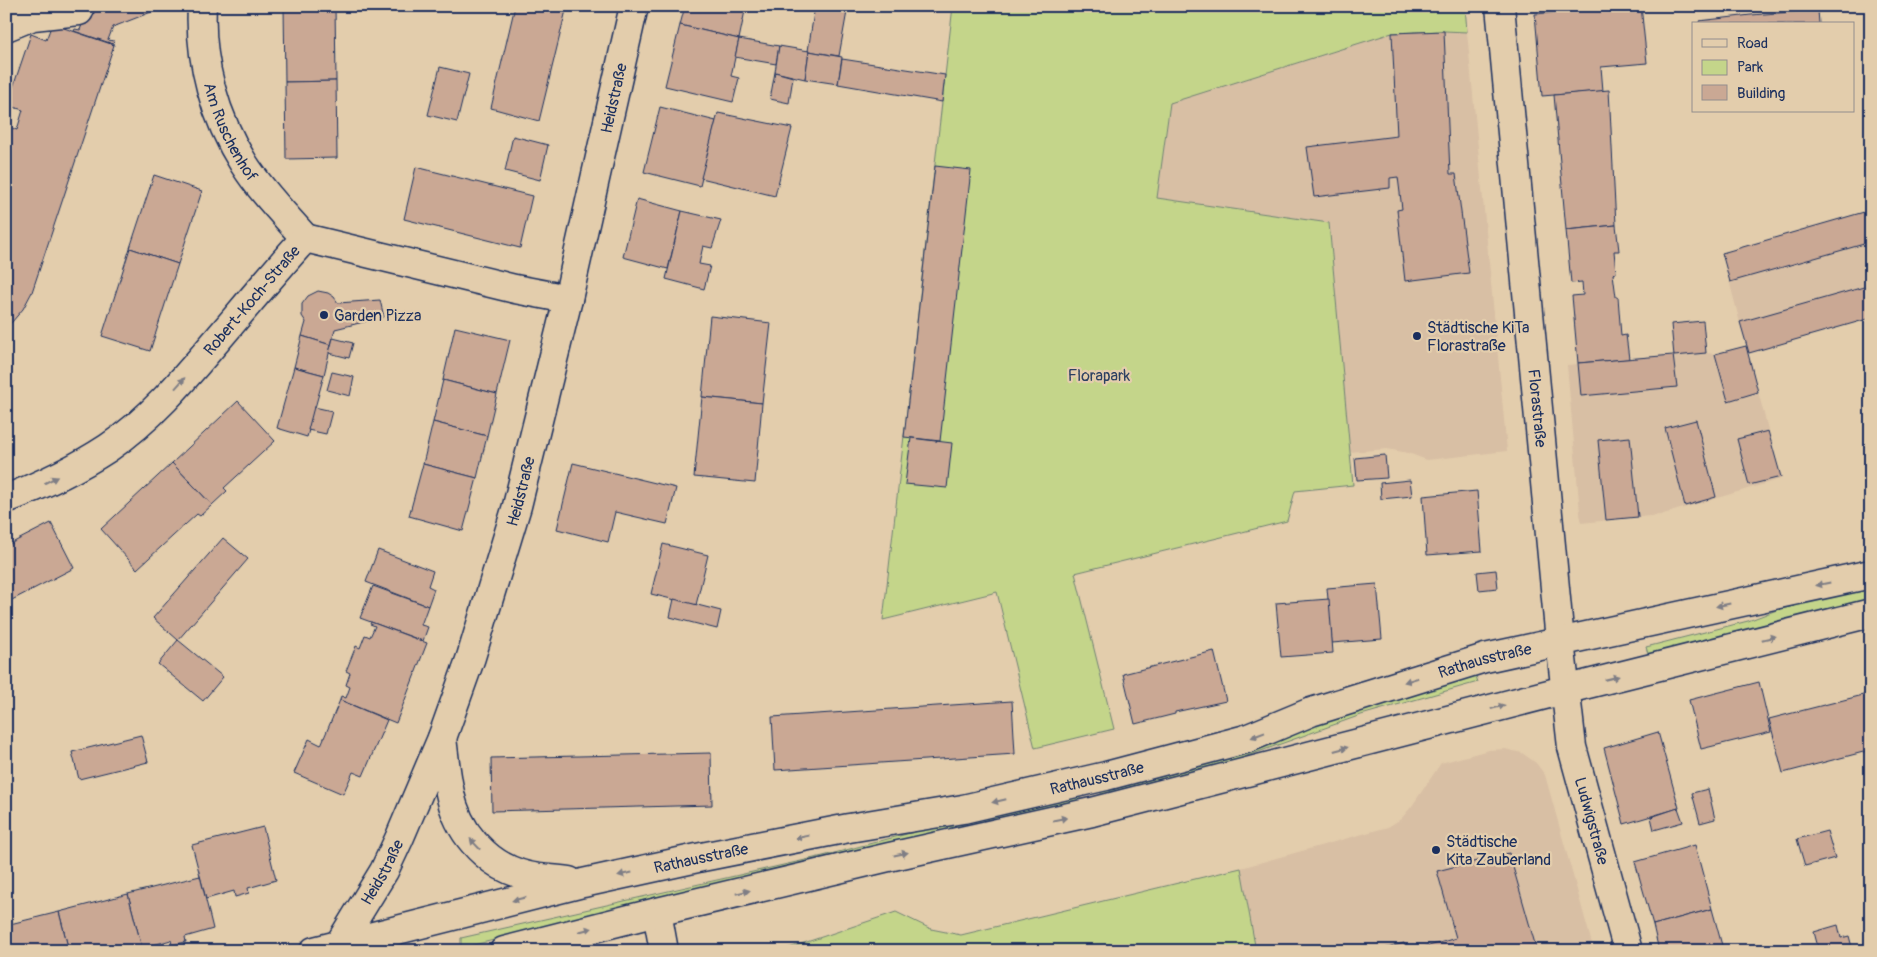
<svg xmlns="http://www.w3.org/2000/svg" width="1877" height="957" font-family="Pangolin,sans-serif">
<rect width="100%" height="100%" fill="#e3cdac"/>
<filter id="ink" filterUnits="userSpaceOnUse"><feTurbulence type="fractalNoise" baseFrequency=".02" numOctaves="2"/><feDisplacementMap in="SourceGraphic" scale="10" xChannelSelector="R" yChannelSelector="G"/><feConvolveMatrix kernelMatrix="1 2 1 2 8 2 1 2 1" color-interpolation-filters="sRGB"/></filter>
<g filter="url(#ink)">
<g fill="#d8bfa4">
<polygon points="1444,31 1467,32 1507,451 1427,460 1408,453 1387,449 1349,452 1329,223 1157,198 1170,103 1392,33"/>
<polygon points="1871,210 1871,318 1748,353 1781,479 1660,515 1581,523 1567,365 1673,355 1671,324 1703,321 1706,353 1715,354 1746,346 1722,253"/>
<polygon points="1505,749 1522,753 1536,763 1545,775 1594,951 1256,951 1241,868 1388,827 1401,819 1412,806 1441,763 1489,750"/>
</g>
<g fill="#c4d58a" stroke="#708274">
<polygon points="953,6 1465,6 1467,32 1444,31 1392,33 1170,103 1157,198 1329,223 1353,485 1295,491 1287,521 1075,573 1114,729 1035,748 997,592 883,620"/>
<polygon points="1871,585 1871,601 1649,657 1646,647 1748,621 1795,603"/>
<polygon points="1474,671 1478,682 1361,715 1225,764 1102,799 1100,788"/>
<polygon points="1079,793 1081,803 602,914 461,948 461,938 823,856 922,830"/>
<polygon points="1241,868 1256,951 780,951 896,912 931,929 961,935"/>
</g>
<g fill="#caa894" stroke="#1b2f5e">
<polygon points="77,6 164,6 164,7 113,27 108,40 114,41 113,44 74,31 75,29 80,30 83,22"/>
<polygon points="284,6 335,6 336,81 285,82"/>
<polygon points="515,6 567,6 539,121 491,108"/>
<polygon points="685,6 746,6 739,39 680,25"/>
<polygon points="815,6 848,6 839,56 808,51"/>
<polygon points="1632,6 1641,6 1647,63 1601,67 1603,91 1542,96 1535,14"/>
<polygon points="1818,10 1819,24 1700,24 1699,21 1751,15"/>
<polygon points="52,24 114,45 32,292 23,309 6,329 6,160 9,154 6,153 6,126 17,130 23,110 7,105 31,34 46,40"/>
<polygon points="680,25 739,39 731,76 739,78 733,102 665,86"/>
<polygon points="1444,31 1450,174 1456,174 1469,273 1405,281 1397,210 1402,209 1398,177 1390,178 1390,188 1314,197 1307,147 1397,136 1392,33"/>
<polygon points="739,39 779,46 776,64 735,57"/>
<polygon points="779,46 809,51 805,79 775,72"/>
<polygon points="809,51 842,57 838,84 805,79"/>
<polygon points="842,59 945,75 942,102 838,84"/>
<polygon points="440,67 469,74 457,122 428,115"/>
<polygon points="775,72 793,77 789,103 770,99"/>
<polygon points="336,81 337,158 286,159 285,82"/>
<polygon points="1609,90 1616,225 1566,230 1554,95"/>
<polygon points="660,107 716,121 700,186 644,172"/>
<polygon points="718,113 792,128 775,196 701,178"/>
<polygon points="513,136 548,145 540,180 505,171"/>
<polygon points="935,166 971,170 940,441 904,437"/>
<polygon points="416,167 532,196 520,248 404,219"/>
<polygon points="154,175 202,191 178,264 130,248"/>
<polygon points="637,199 682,211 668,269 623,257"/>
<polygon points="1871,210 1871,242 1730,282 1722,253"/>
<polygon points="682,211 721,220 712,248 703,246 699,264 710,266 704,289 666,279"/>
<polygon points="1616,225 1619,251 1614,251 1616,273 1613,274 1616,297 1618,297 1621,336 1626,335 1629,359 1578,363 1572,296 1583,295 1582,282 1571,283 1566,230"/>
<polygon points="130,248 178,264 150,351 102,336"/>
<polygon points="1871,285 1871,318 1749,353 1740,322"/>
<polygon points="318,291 328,293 334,297 338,303 380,300 384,317 335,329 331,345 302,336 306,322 302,316 302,304 308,296"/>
<polygon points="710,316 771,323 762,403 702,397"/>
<polygon points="1703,321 1706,353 1674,356 1671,324"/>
<polygon points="455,327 510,340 497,394 443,380"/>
<polygon points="302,336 331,345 324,375 294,367"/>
<polygon points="333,338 353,343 349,358 329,353"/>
<polygon points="1746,346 1758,392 1728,401 1715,354"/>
<polygon points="1673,355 1677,387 1581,396 1578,363"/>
<polygon points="294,367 324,375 307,437 277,428"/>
<polygon points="332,372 354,377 350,396 327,390"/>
<polygon points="443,380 497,394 487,436 433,422"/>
<polygon points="702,397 762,403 755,483 694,477"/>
<polygon points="238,401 275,441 224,488 227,491 212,505 172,463"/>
<polygon points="314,407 332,411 326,434 308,430"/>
<polygon points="1696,420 1716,497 1685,506 1665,428"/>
<polygon points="433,422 487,436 477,478 423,464"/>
<polygon points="1768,431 1781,477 1749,485 1737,439"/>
<polygon points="1630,437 1638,517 1606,520 1598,440"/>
<polygon points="911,438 952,443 947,488 905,484"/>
<polygon points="1385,455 1387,478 1357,480 1355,458"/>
<polygon points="172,463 212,505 200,516 197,514 137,569 101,529"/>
<polygon points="573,463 676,488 667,524 615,512 608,542 557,529"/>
<polygon points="423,464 477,478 463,531 409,516"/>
<polygon points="1410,480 1412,496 1381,499 1380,483"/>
<polygon points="1477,491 1482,551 1427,555 1423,496"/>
<polygon points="51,523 74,568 6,603 6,546"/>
<polygon points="223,538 248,559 178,640 153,618"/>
<polygon points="663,544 708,555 696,605 651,594"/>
<polygon points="378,550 433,571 428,586 434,589 428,606 366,582"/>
<polygon points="1496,570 1498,588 1479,590 1477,572"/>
<polygon points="1377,584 1382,639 1332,643 1327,588"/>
<polygon points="373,586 428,606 421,625 428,627 423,641 360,618"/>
<polygon points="674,599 721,611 717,629 670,617"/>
<polygon points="1329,599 1333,653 1281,657 1276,603"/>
<polygon points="371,622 427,643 396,723 340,700 341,696 346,698 350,687 346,685 350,673 346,671 356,646 360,648 365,635 370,637 375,626 370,624"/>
<polygon points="178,640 223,677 203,701 158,664"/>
<polygon points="1214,651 1226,701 1175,712 1175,714 1135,724 1123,674"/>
<polygon points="1759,682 1771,732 1701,749 1689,700"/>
<polygon points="1871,693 1871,750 1783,773 1769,719"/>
<polygon points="340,700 387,720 363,776 353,772 343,794 294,773 309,739 321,745"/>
<polygon points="1012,701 1015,754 775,770 772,717"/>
<polygon points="1658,732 1679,808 1624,824 1604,748"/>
<polygon points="141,735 148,762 79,779 72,752"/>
<polygon points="711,753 712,805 492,811 491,758"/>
<polygon points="1708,789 1715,819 1700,823 1692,793"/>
<polygon points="1678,808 1683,822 1654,830 1651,817"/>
<polygon points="263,827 276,880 248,888 249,893 235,897 234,891 206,899 192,845"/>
<polygon points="1827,831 1835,858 1805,866 1797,839"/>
<polygon points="1695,845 1712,909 1653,925 1635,862"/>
<polygon points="1509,853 1537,951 1412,951 1456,938 1437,871"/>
<polygon points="200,876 213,929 185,937 186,942 172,945 171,940 142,948 128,894"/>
<polygon points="128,894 142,948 130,951 69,951 59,912"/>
<polygon points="1712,909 1723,949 1717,951 1659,951 1653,925"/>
<polygon points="59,912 69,951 6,951 6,925"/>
<polygon points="1838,925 1841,938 1849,936 1853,951 1819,951 1814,932"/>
<polygon points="1404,943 1406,951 1377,951"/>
</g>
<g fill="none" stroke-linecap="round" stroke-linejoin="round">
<defs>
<g id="minor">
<path id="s1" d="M 202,6 C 199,61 215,118 244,164 C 261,191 284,214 305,238"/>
<path id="s2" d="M 1500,6 L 1560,641 L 1572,747 L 1628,951"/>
<polyline points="6,27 33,16 79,11"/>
<polyline points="305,238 515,289 568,299"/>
<path id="s3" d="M 6,499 C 42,485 76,469 108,448 C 151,419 185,378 218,339 C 247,305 275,271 305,238"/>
<path d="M 442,738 C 448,784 448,821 484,853 C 497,865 511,872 528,876 C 541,879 556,879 569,881"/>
<polyline points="657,912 664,951"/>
<path id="s4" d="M 314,951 L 583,883 L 702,857 L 849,828 L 963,809 L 1106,776 L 1246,739 L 1311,712 L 1485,658 L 1871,574"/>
<path id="s5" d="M 335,951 L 384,871 L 399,839 L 442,738 L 471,657 L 517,506 L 568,299 L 634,6"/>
<polyline points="504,951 657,912 889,857 1092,812 1564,690 1871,613"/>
</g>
</defs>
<use href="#minor" stroke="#1b2f5e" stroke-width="31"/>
<use href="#minor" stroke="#e3cdac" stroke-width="28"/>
</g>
<defs><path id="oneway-solid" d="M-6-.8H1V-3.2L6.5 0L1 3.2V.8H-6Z" transform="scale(1.25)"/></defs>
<g fill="#7f7e85">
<use href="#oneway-solid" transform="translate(180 383) rotate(-48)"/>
<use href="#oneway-solid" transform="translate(51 480) rotate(-26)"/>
<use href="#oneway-solid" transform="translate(1823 584) rotate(168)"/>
<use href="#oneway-solid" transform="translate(1723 605) rotate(168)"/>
<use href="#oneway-solid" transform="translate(1769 638) rotate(-14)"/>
<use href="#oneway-solid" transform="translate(1612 678) rotate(-14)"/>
<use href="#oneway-solid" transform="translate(1411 680) rotate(163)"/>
<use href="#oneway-solid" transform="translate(1498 707) rotate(-15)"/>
<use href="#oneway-solid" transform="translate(1258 735) rotate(159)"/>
<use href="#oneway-solid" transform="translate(1341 749) rotate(-15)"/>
<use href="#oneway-solid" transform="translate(999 801) rotate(167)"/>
<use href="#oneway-solid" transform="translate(1060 819) rotate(-12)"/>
<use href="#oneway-solid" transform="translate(802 837) rotate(169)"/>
<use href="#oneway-solid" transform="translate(475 844) rotate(-133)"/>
<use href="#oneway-solid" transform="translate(901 854) rotate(-12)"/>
<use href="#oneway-solid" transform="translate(625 874) rotate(168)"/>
<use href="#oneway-solid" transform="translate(743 892) rotate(-13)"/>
<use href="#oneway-solid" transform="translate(519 899) rotate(166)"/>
<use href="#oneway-solid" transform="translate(585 930) rotate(-15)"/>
</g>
</g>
<g fill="#1b2f5e" stroke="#e3cdac" stroke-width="2">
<circle cx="324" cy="315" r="5"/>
<circle cx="1417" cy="336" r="5"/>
<circle cx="1436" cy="850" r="5"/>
</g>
<g text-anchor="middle" stroke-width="4.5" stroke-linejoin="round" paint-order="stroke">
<g font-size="16" fill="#1b2f5e" stroke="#e3cdac">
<text dy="6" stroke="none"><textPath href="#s5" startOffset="902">Heidstraße</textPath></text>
<text dy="6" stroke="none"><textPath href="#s1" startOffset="131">Am Ruschenhof</textPath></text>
<text dy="6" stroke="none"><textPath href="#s3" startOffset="321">Robert-Koch-Straße</textPath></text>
<text dy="6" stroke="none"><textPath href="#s2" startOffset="404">Florastraße</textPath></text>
<text dy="6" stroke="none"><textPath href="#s5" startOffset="498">Heidstraße</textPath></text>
<text dy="6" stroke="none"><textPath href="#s4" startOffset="1208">Rathausstraße</textPath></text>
<text dy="6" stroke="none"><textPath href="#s4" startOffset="802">Rathausstraße</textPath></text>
<text dy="6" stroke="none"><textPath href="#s2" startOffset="821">Ludwigstraße</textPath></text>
<text dy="6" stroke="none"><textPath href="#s4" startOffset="398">Rathausstraße</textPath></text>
<text dy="6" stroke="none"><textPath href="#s5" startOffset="92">Heidstraße</textPath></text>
</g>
<g font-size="16" fill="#1b2f5e" stroke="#e3cdac" text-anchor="start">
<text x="334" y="321">Garden Pizza</text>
<text x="1427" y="333">Städtische KiTa<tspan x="1427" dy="18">Florastraße</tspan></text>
<text x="1446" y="847">Städtische<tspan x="1446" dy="18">Kita Zauberland</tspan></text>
</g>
<g font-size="16" fill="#2c4062" stroke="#e3cdac">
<text x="1099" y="381">Florapark</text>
</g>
</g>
<rect width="1877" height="957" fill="none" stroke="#e3cdac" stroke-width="25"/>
<rect x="12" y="12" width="1852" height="932" fill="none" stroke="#1b2f5e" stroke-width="2" filter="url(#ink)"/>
<rect x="1692" y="22" width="162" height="90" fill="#e3cdac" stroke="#938e8d"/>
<rect x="1702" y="39" width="25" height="8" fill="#e3cdac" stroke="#938e8d"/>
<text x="1737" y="48" font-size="15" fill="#1b2f5e">Road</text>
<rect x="1702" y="60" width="25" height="15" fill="#c4d58a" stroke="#938e8d"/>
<text x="1737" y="72" font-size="15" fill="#1b2f5e">Park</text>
<rect x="1702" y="85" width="25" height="15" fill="#caa894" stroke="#938e8d"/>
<text x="1737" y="98" font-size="15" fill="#1b2f5e">Building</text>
</svg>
